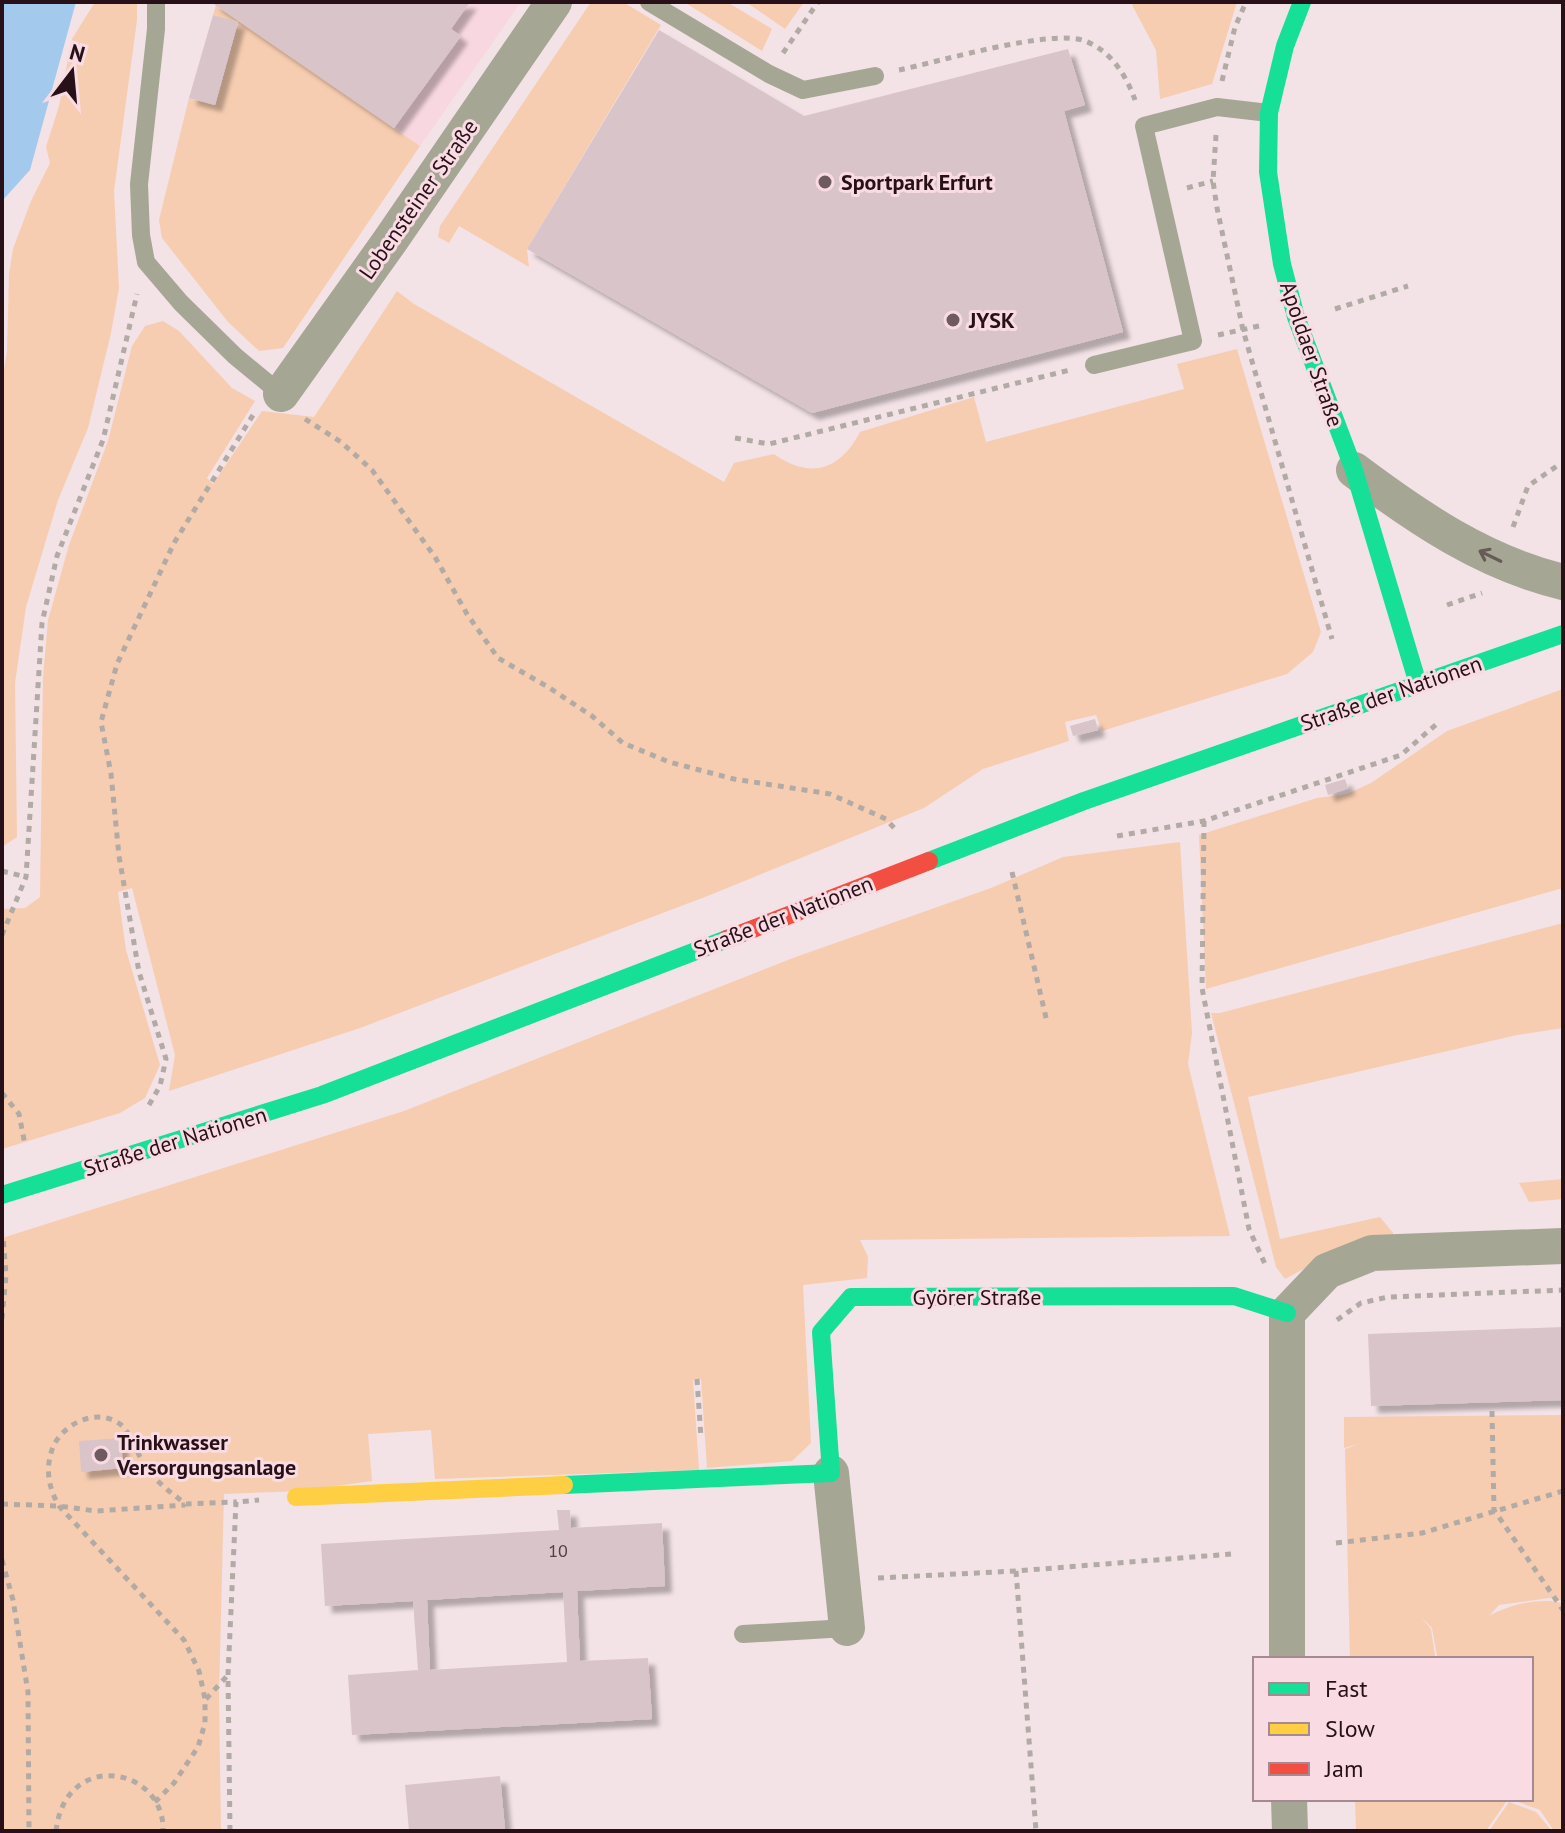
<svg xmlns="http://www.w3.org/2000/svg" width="1565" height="1833" font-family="'PT Sans',sans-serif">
<defs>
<filter id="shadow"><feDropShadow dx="7" dy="7" stdDeviation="2" flood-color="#0004"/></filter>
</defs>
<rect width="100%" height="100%" fill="#f3e2e6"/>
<polygon fill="#f9d7e0" points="214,2 521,2 420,146"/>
<g fill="#f7cdb1">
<polygon points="95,2 137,2 137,20 114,191 119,288 111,333 88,428 58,500 26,607 15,683 17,837 2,847 2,380 7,352 9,274 13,249 31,201 50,163 46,147 59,106 72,39"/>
<polygon points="591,2 623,2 661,25 527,249 529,267 459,226 449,243 438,237 440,226"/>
<polygon points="684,2 727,2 772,29 762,51"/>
<polygon points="746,2 804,2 785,29"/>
<polygon points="1135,2 1237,2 1212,84 1160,99 1156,50 1132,5"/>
<polygon points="216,5 420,146 283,348 259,351 228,322 162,238 159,220 189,98 215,105 238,23 213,15"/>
<path d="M 397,291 L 414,304 L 724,482 L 734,463 L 774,454 C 811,480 840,470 860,432 L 974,397 L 986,442 L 1184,389 L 1177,364 L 1237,349 L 1321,632 L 1313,652 L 1287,674 L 1102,731 L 1096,715 L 1065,722 L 1069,741 L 983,769 L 924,808 L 710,895 L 360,1028 L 169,1091 L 175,1055 L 132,888 L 118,892 L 126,950 L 160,1065 L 145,1098 L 120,1113 L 2,1149 L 2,909 L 25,908 L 40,897 L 43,677 L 48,620 L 69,545 L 108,441 L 132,346 L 145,326 L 163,321 L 179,331 L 232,388 L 255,401 L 207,478 L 213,484 L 262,411 L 314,417 Z"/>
<polygon points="1563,689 1563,888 1206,989 1199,835 1317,798 1347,794 1371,783 1447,731"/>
<polygon points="1180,842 1192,1033 1188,1064 1230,1236 860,1240 868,1257 867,1278 803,1285 811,1443 792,1461 707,1468 701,1379 693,1380 699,1470 435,1479 431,1430 368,1434 372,1481 301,1491 224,1494 219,1695 221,1831 2,1831 2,1238 404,1111 793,958 991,888 1063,857"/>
<polygon points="1563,923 1563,1028 1517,1035 1248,1097 1280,1239 1380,1217 1393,1233 1396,1244 1328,1256 1285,1279 1276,1267 1211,1013 1220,1013"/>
<polygon points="1563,1179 1563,1199 1529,1202 1519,1183"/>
<path d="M 1563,1415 L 1563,1601 L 1550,1598 L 1499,1605 L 1489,1616 C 1509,1605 1539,1597 1563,1603 L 1563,1831 L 1554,1831 L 1540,1810 L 1510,1799 L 1531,1799 L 1531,1659 L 1433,1659 L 1437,1656 L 1432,1628 L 1421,1617 L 1431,1629 L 1435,1656 L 1429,1659 L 1388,1659 L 1386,1656 L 1350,1659 L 1345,1449 L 1358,1444 L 1344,1448 L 1344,1417 Z"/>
<polygon points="1355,1799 1508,1799 1486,1831 1356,1831"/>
<polygon points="1509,1802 1536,1812 1552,1831 1489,1831"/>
</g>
<polygon fill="#a3caec" points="2,2 76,2 30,170 2,201"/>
<g fill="#d9c4c9" fill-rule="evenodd" filter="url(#shadow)">
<polygon points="211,2 470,2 451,29 461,36 394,128"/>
<polygon points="213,15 238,22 215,105 189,98"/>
<polygon points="659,30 804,116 1068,49 1085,105 1064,111 1123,332 812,413 527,249"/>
<polygon points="1095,719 1098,730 1073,736 1070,726"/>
<polygon points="1345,779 1348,788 1328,795 1325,785"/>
<polygon points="1563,1327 1563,1400 1371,1406 1368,1334"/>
<polygon points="121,1438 123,1468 81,1472 79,1441"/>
<path d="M 557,1510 L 570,1510 L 571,1528 L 662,1523 L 665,1586 L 577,1591 L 580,1661 L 648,1658 L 652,1719 L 352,1735 L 348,1675 L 418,1670 L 413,1601 L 325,1606 L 321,1544 L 559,1530 ZM 563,1592 L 567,1662 L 430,1670 L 427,1600 Z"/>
<polygon points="500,1776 505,1829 409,1831 405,1785"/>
</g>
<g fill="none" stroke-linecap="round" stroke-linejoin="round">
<g stroke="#b2aba5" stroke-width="5" stroke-dasharray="6 6" stroke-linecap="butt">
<polyline points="783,53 818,2"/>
<path d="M 899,70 C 938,62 1052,28 1085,41 C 1111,51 1126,75 1135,100"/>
<polyline points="1222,81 1235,27 1246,2"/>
<polyline points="1216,135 1213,181 1217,208 1243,330 1332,639"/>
<polyline points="1187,188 1213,181"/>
<polyline points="1335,309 1408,286"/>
<polyline points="1218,335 1259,326"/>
<polyline points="305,419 341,442 372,470 435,557 467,614 498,658 548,687 592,716 623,743 669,762 734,779 830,794 886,819 896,830"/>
<polyline points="735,438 769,444 1070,370"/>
<polyline points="1513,527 1528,486 1557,466"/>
<polyline points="1447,605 1482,593"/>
<polyline points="1204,821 1202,988 1249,1229 1265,1264"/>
<polyline points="1117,836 1204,821 1401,755 1439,722"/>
<polyline points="2,871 26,877"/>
<polyline points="1012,872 1047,1022"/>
<polyline points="2,935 26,877 42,623 57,556 103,440 137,294"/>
<polyline points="2,1093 19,1114 25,1145"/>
<polyline points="149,1105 160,1086 166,1059 139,972 119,856 111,774 101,722 117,664 174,543 253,415"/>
<polyline points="2,1319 6,1275 3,1235"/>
<polyline points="1337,1320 1361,1303 1388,1297 1563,1290"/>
<polyline points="697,1379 701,1438"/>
<polyline points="1492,1411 1494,1510 1563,1610"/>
<polyline points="2,1504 59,1506 96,1511 185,1505"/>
<polyline points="1336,1543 1422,1533 1563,1491"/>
<polyline points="2,1560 13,1600 28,1692 29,1831"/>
<polyline points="1016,1571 1036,1831"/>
<polyline points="878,1578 1016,1571 1231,1554"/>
<polyline points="206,1699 228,1675"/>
<path d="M 155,1802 L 174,1783 L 198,1747 L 205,1723 L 205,1699 L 199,1671 L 184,1640 L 59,1506 C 48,1487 45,1468 53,1447 C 63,1424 96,1407 120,1424 C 131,1433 136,1450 142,1461 C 153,1480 170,1492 186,1504 L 236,1502"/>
<path d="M 56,1831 C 65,1749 165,1766 163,1831"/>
<polyline points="230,1831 228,1675 236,1502 259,1500"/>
</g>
<g stroke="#a6a695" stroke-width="18">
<polyline points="156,2 156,29 139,184 141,235 146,262 181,303 235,356 281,394"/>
<polyline points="649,2 769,74 803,90 875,76"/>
<polyline points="1094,365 1193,341 1144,126 1217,107 1269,113"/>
<polyline points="743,1634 847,1628"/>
</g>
<g stroke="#a6a695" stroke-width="36">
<polyline points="281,394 390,241 554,2"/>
<path d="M 1354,470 C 1418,518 1484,563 1563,582"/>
<polyline points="831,1473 847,1628"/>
<polyline points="1287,1659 1287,1313 1327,1271 1372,1253 1563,1246"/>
<polyline points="1289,1799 1290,1831"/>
</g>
<g stroke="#16e098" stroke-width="18">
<polyline points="1302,2 1285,46 1269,113 1268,172 1282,264 1296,317 1354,470 1418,684"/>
<polyline points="929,861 1084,801 1563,634"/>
<polyline points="2,1195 322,1095 727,939"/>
<polyline points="564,1485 831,1473 821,1332 851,1297 1234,1296 1287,1313"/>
</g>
<polyline stroke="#ffcf43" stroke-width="18" points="296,1497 564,1485"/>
<polyline stroke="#f24e42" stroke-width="18" points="727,939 929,861"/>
</g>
<defs><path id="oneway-shaft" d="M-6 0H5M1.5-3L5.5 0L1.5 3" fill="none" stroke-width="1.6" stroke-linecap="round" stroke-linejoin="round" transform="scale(2)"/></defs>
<use stroke="#675b56" href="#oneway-shaft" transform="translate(1490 556) rotate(-154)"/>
<g fill="#6f5a60" stroke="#f9dce3" stroke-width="3">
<circle cx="825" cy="182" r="8"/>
<circle cx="953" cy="320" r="8"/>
<circle cx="101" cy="1455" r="8"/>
</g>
<g text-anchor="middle" stroke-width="6" stroke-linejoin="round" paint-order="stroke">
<g font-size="18" fill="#543d44">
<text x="558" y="1557">10</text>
</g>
<g font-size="22" font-weight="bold" fill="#281018" stroke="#f9dce3" text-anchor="start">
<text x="841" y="190">Sportpark Erfurt</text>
<text x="969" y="328">JYSK</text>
<text x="117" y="1450">Trinkwasser<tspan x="117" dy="25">Versorgungsanlage</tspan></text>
</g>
<g font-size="22" fill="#281018" stroke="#f9dce3">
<text transform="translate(418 199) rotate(-55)" y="8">Lobensteiner Straße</text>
<text transform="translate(1312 354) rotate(71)" y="8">Apoldaer Straße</text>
<text transform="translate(1391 693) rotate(-19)" y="8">Straße der Nationen</text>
<text transform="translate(783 916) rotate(-21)" y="8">Straße der Nationen</text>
<text transform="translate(175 1141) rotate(-17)" y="8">Straße der Nationen</text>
<text x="977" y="1305">Györer Straße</text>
</g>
</g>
<rect width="1565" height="1833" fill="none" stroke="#281018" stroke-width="8"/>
<rect x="1253" y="1657" width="280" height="144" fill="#f9dce3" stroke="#a58a92" stroke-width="2"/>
<rect x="1269" y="1683" width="40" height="12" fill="#16e098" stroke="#a58a92" stroke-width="2"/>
<text x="1325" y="1697" font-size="24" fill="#281018">Fast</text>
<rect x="1269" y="1723" width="40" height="12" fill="#ffcf43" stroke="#a58a92" stroke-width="2"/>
<text x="1325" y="1737" font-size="24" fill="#281018">Slow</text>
<rect x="1269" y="1763" width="40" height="12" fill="#f24e42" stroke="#a58a92" stroke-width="2"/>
<text x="1325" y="1777" font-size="24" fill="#281018">Jam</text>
<g transform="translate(72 72) rotate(16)" stroke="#f9dce3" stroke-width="6" paint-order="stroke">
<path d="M0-6L14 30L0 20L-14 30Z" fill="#281018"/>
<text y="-12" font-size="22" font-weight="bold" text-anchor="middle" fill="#281018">N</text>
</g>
</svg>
